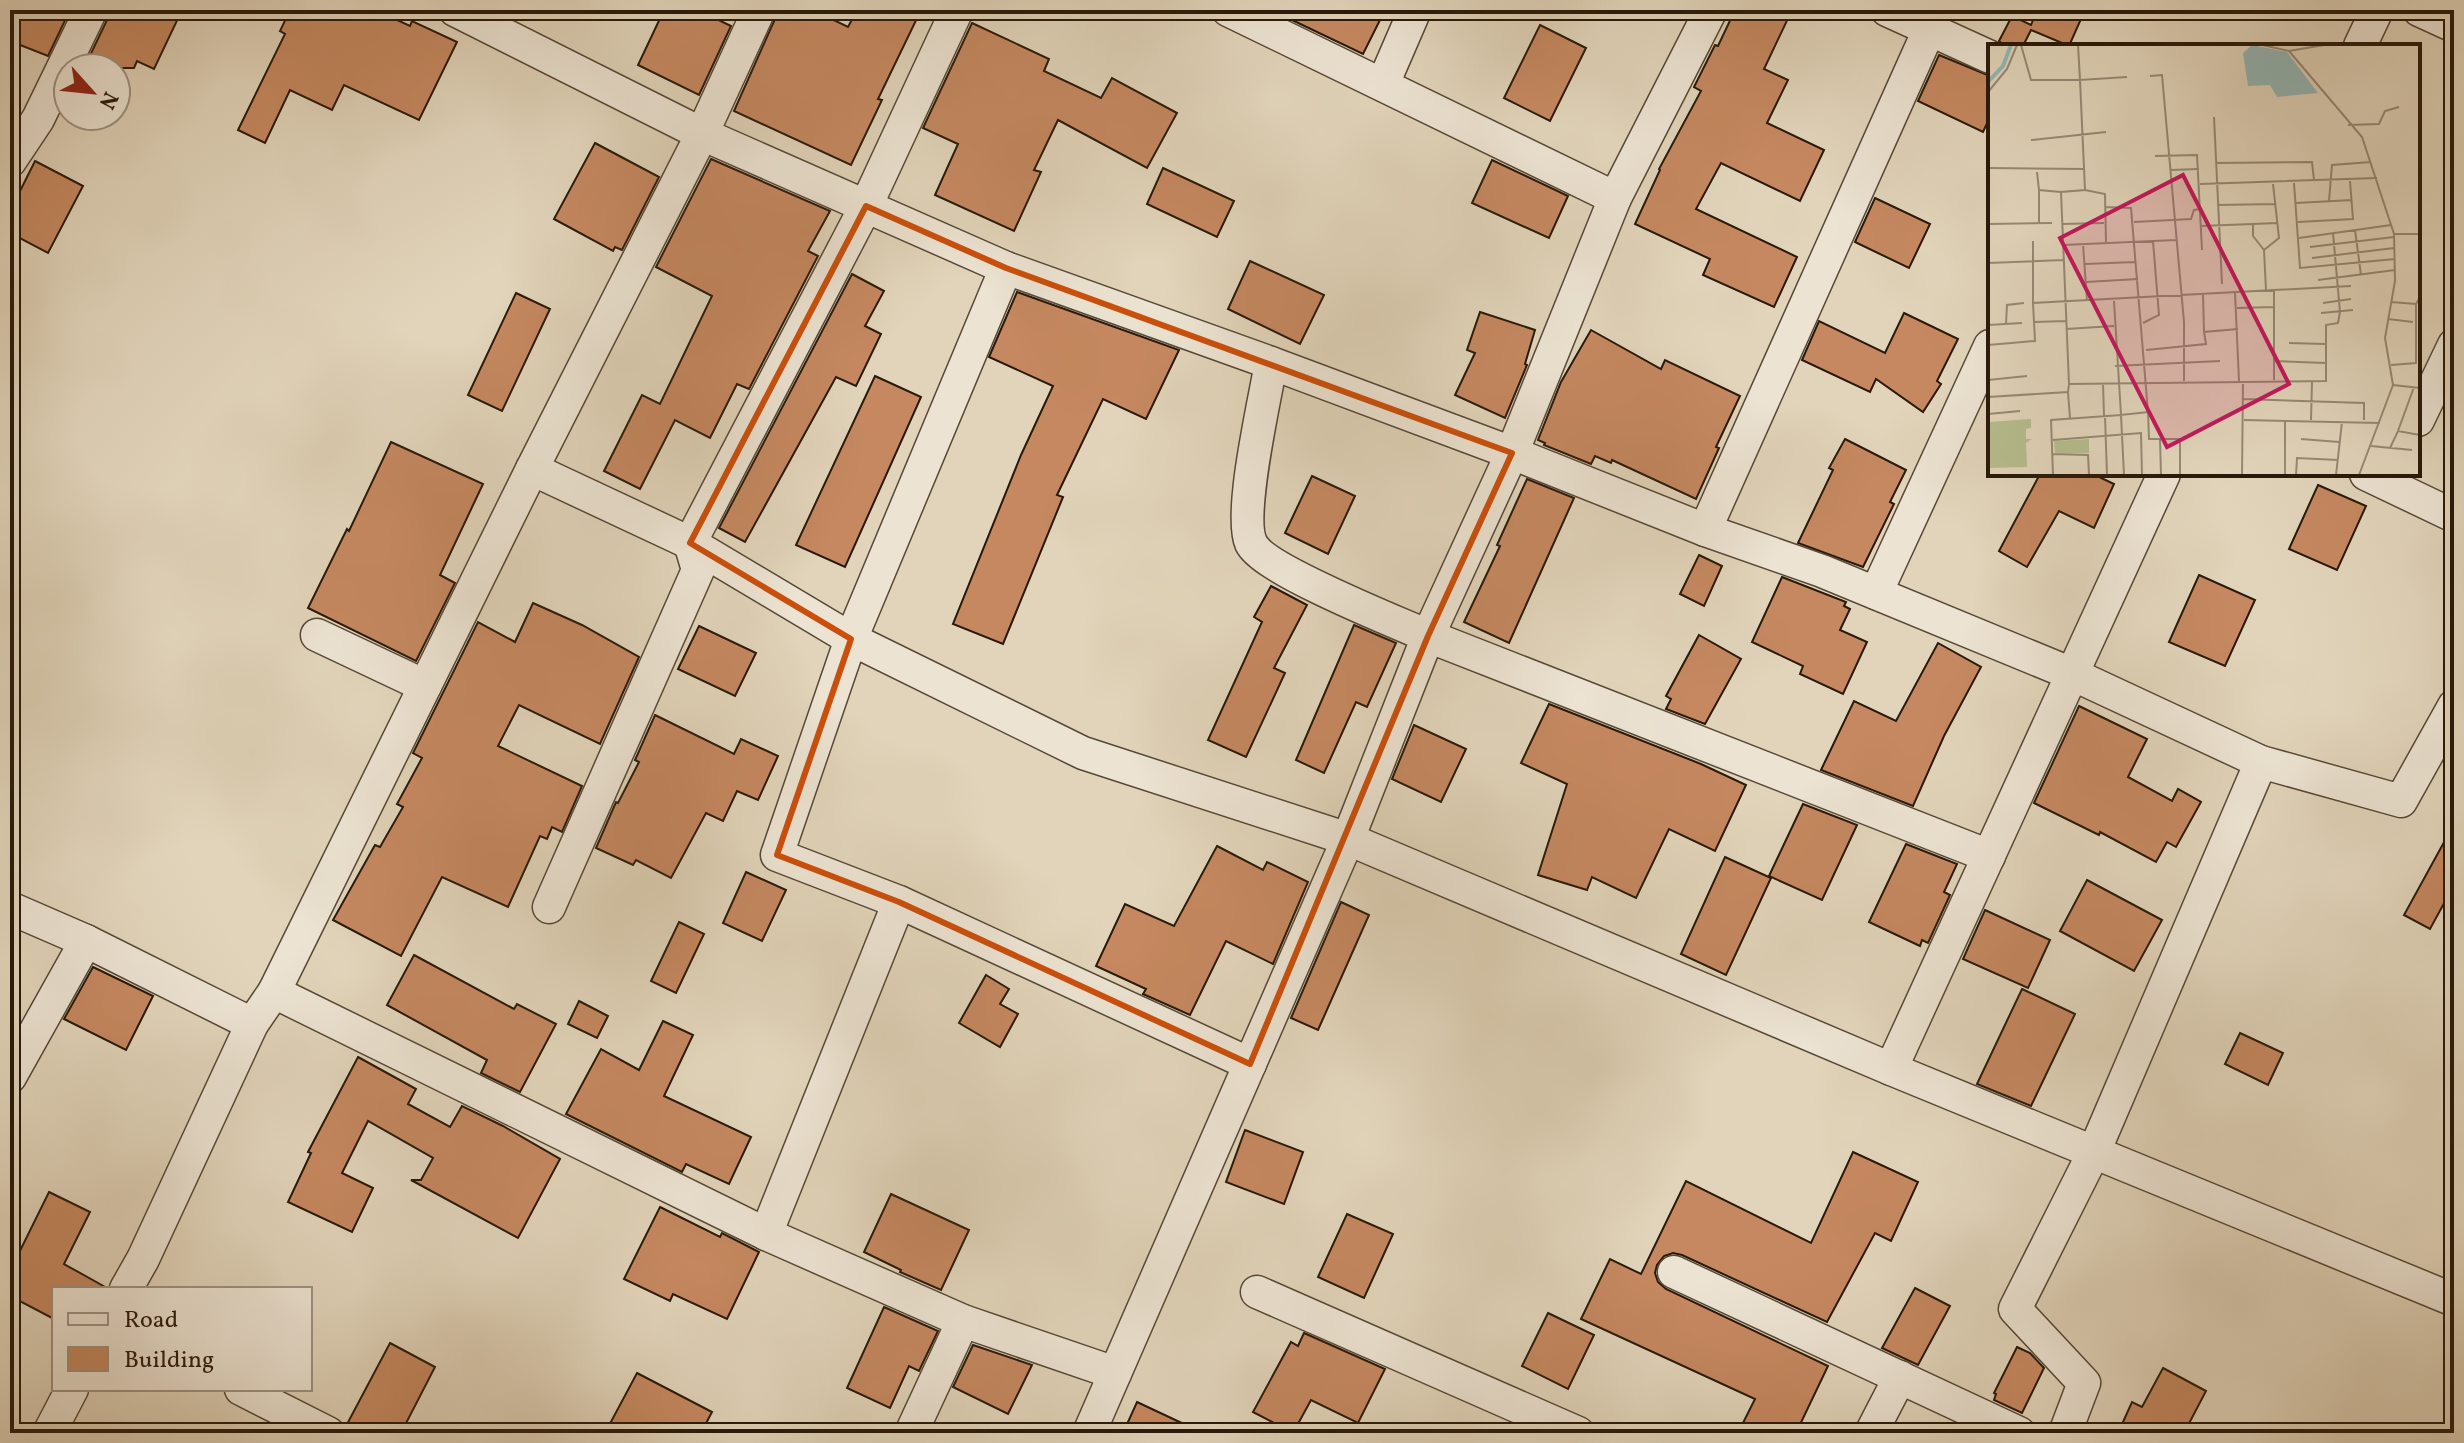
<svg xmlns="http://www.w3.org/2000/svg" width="2464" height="1443" font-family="Vollkorn,serif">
<rect width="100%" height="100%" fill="#e1d4ba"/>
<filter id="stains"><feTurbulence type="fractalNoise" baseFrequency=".0025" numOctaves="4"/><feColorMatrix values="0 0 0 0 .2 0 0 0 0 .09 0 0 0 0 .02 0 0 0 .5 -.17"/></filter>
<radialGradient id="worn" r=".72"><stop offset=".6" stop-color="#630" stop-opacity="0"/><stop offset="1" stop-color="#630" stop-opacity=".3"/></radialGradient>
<g fill="#c58860" stroke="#29190a" stroke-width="2">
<polygon points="10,10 70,10 48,56 10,41"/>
<polygon points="110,10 182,10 154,69 137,61 134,68 84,68 108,18"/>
<polygon points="290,10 375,10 410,26 412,21 457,42 419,120 344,85 332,110 290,90 265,143 238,130 285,34 280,31"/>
<polygon points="664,10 698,10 731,26 699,95 638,65"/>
<polygon points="779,10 813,10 848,27 857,10 921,10 878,99 882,100 851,165 734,111"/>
<polygon points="1271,10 1385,10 1363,54"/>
<polygon points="1735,10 1792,10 1764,69 1788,80 1767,123 1824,150 1800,201 1721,163 1696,209 1797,257 1774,307 1703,275 1710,259 1635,224 1660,170 1659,169 1701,91 1694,87 1715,45 1718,46"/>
<polygon points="2037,10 2085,10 2069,46 2031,30 2023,46 2005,46 1999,41 2012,16 2031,25"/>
<polygon points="972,23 1049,59 1044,71 1101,98 1112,78 1177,113 1147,168 1058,120 1034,170 1041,172 1014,231 935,195 958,144 923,128"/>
<polygon points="1540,25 1586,48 1550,121 1504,98"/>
<polygon points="1939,55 1990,76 1990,117 1983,132 1918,101"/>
<polygon points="595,143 659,177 622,250 615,247 613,251 554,219"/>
<polygon points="711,159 830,211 808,251 818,256 749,389 737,384 710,438 675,420 640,489 604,471 642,395 660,404 712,296 656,267"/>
<polygon points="1492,160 1568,196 1549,238 1472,203"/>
<polygon points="35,161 83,186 48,253 10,233 10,211"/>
<polygon points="1163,168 1234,201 1217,237 1147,204"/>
<polygon points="1875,198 1930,224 1909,268 1855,242"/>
<polygon points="1250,261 1324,295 1300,344 1228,309"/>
<polygon points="852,274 884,291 865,326 881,334 856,386 836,377 745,542 719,528"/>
<polygon points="1017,292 1179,350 1146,419 1103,399 1057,495 1063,497 1003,644 953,624 1021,455 1053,386 989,357"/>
<polygon points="516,293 550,309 502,411 468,395"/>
<polygon points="1480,312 1535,330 1525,364 1527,365 1505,418 1455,395 1475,353 1467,350"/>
<polygon points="1904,313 1958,339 1937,381 1941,384 1923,412 1876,379 1870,392 1802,360 1819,321 1885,353"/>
<polygon points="1591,330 1661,369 1665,360 1740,396 1716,447 1719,448 1696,499 1612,460 1611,463 1595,456 1591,464 1544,445 1545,443 1538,440 1561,382"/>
<polygon points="875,376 921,397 845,567 796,545"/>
<polygon points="1845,439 1906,470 1890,502 1894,504 1863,567 1798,543 1833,470 1829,468"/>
<polygon points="391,442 483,484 440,575 455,583 416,661 308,608 347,529 349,531"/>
<polygon points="2040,474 2093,474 2114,484 2094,528 2059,511 2027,567 1999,551"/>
<polygon points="1312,476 1355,496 1328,554 1285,533"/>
<polygon points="1527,479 1574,498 1509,643 1464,622 1500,546 1497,545"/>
<polygon points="2318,485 2366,506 2337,570 2289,549"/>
<polygon points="1699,555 1722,566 1704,606 1680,594"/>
<polygon points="2199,575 2255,600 2225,666 2169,642"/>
<polygon points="1782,577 1846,602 1844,606 1850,609 1840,630 1867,642 1843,694 1800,674 1803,666 1752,642"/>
<polygon points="1271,586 1307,605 1274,668 1285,673 1246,757 1208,740 1262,622 1254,617"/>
<polygon points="533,603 582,625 639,657 600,744 519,705 498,746 582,786 562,832 552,827 547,839 540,836 508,907 442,877 401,956 333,920 375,845 380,847 403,807 397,804 422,758 413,753 478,622 515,642"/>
<polygon points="1354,625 1396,643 1367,707 1356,702 1324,773 1296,760"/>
<polygon points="699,626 756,653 735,696 678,669"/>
<polygon points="1699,635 1741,659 1705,724 1666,709 1671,699 1666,696"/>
<polygon points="1938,643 1981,667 1944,736 1913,806 1821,770 1854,701 1896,721"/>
<polygon points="1549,704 1701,764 1746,785 1715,851 1669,829 1636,898 1592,877 1587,890 1538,875 1567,784 1521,763"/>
<polygon points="2079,706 2147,739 2128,777 2172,801 2178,789 2201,802 2176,847 2167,842 2156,862 2100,832 2099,835 2034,803"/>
<polygon points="655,715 734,754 741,739 778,756 758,800 737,791 723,821 706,813 671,878 636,860 633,865 596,848 616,802 618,803 639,762 635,760"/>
<polygon points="1414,725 1466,749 1441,802 1392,779"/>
<polygon points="1803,804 1857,825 1822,900 1769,876"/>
<polygon points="2454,824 2454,885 2430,929 2404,915"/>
<polygon points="1906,844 1957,864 1944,892 1950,895 1928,943 1922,940 1920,946 1869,922"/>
<polygon points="1217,846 1263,870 1267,862 1308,882 1273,964 1226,941 1190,1015 1143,994 1146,989 1096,966 1125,904 1174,926"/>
<polygon points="1725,857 1771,878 1726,975 1681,954"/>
<polygon points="746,872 786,890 762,941 723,923"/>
<polygon points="2087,880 2162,920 2134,971 2060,931"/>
<polygon points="1341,902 1369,915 1318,1030 1291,1018"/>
<polygon points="1985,910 2050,940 2028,988 1963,959"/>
<polygon points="679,922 704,934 676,993 651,981"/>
<polygon points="414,955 514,1009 517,1004 556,1024 520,1092 481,1073 487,1060 387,1005"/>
<polygon points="93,967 153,996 126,1050 64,1019"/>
<polygon points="986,975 1009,989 1000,1004 1018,1014 1000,1047 959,1023"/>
<polygon points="2022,989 2075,1014 2031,1106 1977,1084"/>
<polygon points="579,1001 608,1016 597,1038 568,1024"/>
<polygon points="663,1021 693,1035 664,1096 751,1137 729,1184 686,1164 682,1172 566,1114 601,1049 639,1070"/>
<polygon points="2240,1033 2283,1053 2268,1085 2225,1064"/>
<polygon points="358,1057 416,1089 408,1104 450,1127 462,1106 503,1126 560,1159 518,1238 411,1180 421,1180 433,1158 368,1121 342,1173 373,1188 352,1232 288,1202 311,1153 308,1152"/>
<polygon points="1245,1130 1303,1152 1284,1204 1226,1182"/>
<polygon points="1853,1152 1918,1182 1891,1241 1875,1233 1827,1322 1682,1255 1673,1253 1664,1256 1657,1265 1655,1273 1658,1282 1666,1289 1828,1366 1796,1433 1738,1433 1755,1399 1581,1319 1610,1259 1641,1274 1686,1181 1811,1243"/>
<polygon points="49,1192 90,1212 64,1264 107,1288 54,1289 54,1319 10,1296 10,1271"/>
<polygon points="891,1194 969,1230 941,1290 900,1272 901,1270 864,1252"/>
<polygon points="660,1207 720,1237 722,1233 759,1252 727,1319 673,1294 670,1301 624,1279"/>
<polygon points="1347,1214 1393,1234 1364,1298 1318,1277"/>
<polygon points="1915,1288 1950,1306 1918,1365 1882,1348"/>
<polygon points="884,1307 938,1331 919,1371 909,1366 890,1408 847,1388"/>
<polygon points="1548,1313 1594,1335 1568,1389 1522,1366"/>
<polygon points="1304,1333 1385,1369 1358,1423 1311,1400 1293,1433 1253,1412 1291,1342 1298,1346"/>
<polygon points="390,1343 435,1367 401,1433 360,1433 346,1426"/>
<polygon points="973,1345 1032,1365 1008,1414 953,1387"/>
<polygon points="2017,1347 2030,1353 2044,1368 2022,1413 1994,1400 1996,1394 1994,1393"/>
<polygon points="2163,1368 2206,1391 2184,1433 2118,1433 2132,1402 2142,1407"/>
<polygon points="637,1373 712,1412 701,1433 605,1433"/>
<polygon points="1137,1402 1203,1433 1123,1433"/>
</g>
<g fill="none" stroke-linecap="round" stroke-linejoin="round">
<defs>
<g id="minor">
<polyline points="455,10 702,134 1006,268 1271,363 1512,453 1705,530 1822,571 2072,674 2261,762 2401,801 2454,706"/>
<polyline points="1228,10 1615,198"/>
<polyline points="1887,10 1990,57"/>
<polyline points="2419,10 2454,26"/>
<polyline points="2360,46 2377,10"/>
<polyline points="1383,84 1415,10"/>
<polyline points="10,161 38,119 91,10"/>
<path d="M 1271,363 C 1265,399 1238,514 1251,543 C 1263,569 1396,622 1428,636 L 1989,856"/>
<polyline points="2418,420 2454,345"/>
<polyline points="532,469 690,543 851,639 1083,753 1348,839 1891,1069 2454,1300"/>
<polyline points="2366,474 2454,516"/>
<polyline points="1705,530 1929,30"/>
<polyline points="1876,593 1990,346"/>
<polyline points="317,635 425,686"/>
<polyline points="899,902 1250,1064"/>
<polyline points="549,907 698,570 690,543 866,206 957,10"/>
<polyline points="10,908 86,941 252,1024"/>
<polyline points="274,992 766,1234 963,1321 1115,1373"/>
<polyline points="1891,1069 2164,474"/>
<polyline points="10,1077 86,941"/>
<polyline points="766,1234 899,902 777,855 851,639 1006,268"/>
<polyline points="1674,1272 2019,1433"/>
<polyline points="126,1289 143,1259 252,1024 274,992 532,469 702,134 759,10"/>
<polyline points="1257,1292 1578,1433"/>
<polyline points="241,1389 328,1433"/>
<polyline points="49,1433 72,1389"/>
<polyline points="911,1433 963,1321"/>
<polyline points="1089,1433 1348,839 1428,636 1512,453 1615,198 1711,10"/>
<polyline points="1871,1433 1900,1377"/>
<polyline points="2065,1433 2084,1383 2015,1309 2094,1152 2261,762"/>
</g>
</defs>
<use href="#minor" stroke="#574836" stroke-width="35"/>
<use href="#minor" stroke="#ece3d2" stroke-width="32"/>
</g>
<path fill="none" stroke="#cb4f0c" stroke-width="6" stroke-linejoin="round" d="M 866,206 L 1006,268 L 1512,453 L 1428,636 L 1250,1064 L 899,902 L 777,855 L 851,639 L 690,543 Z"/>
<g transform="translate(1988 44)">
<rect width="432" height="432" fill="#e1d4ba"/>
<path d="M 43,375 L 43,384 L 38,385 L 38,395 L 44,395 L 38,399 L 39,423 L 0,424 L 0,378 ZM 101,395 L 101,409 L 67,409 L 66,397 Z" fill="#b6bc8d"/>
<path d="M 264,1 L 299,8 L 330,49 L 289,53 L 282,41 L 260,42 L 255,9 Z" fill="#95b7b6"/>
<path fill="none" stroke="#95b7b6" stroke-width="4" d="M 0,38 L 15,22 L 23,1"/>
<path fill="none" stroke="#978974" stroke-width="2" d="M 33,1 L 43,36 L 92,36 L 97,146 L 73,148 L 81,340 L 338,337 L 338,281 L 350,279 L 352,268 L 345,189M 90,1 L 92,36 L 139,33M 274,1 L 301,7 L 374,93 L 406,190 L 407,237 L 397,294 L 405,341 L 371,431M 301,7 L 336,1M 162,32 L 174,31 L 196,278 L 196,337M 0,48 L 19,25 L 29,1M 226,73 L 234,240M 360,81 L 391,80 L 397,67 L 411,63M 43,96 L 118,88M 167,112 L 209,111 L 214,206M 228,119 L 324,118 L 326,136M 0,124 L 96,125M 182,126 L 211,125M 49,128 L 51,146 L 73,148M 306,139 L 312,224 L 407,215M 212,140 L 389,134M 97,146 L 117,150 L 118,198M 341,157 L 344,121 L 383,118M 308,159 L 364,156M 229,161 L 288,160M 117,163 L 143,164 L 160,368 L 133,371 L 126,257M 146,178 L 203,175 L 206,166 L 213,165M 310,178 L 365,175 L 362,137M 51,179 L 51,146M 0,180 L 64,179M 74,180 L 116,179M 265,181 L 265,192 L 276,206M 213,182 L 290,179M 367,186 L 373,231M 406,190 L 432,190M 311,194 L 403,181M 95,200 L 99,257M 75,201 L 188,196M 322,203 L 406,193M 324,214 L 406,204M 0,219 L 76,216M 97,220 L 147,218M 330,236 L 407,226M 98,238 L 150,235M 278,246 L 276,206 L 291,194 L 285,140M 286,246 L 286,336M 247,249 L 251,337M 215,251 L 216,288M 403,258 L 428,260 L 432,253M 45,259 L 45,197M 335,259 L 363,255M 249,264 L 286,263M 333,269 L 365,266M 400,275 L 425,278M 46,278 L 78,277M 155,279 L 171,271 L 165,197M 18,280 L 19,261 L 36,259M 0,281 L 34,279M 78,285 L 126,282M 301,299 L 337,300M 0,301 L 47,297 L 45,259 L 363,242M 158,306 L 218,300 L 216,288 L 250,285M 286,317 L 338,319M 403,321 L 428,319 L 428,260M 127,322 L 232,317M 0,336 L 39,332M 115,339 L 116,372M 405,341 L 432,344M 80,348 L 82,374M 0,353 L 80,348 L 81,340M 255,355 L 376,359 L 376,376M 160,368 L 161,395 L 192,395 L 192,431M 0,370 L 32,367M 117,372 L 119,431M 256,376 L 392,379M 323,376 L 324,338M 410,387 L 426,343M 172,395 L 173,431M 313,395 L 351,398M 65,396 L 153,389 L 154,431M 383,402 L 424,406M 402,404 L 410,387 L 432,391M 65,410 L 100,411 L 101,431M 65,431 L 63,376 L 133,371 L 136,431M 254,431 L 255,337M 297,431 L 297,377M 308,431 L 309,414 L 350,416M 348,431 L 354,378"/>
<path fill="#c2185b" fill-opacity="0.15" stroke="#c2185b" stroke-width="4" d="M 195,131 L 301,340 L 179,403 L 72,194 Z"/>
<rect width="432" height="432" fill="none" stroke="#29190a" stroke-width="4"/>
</g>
<rect width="2464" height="1443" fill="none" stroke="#e1d4ba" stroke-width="40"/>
<rect x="12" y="12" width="2440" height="1419" fill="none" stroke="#29190a" stroke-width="4"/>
<rect x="20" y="20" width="2424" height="1403" fill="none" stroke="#29190a" stroke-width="2"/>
<rect x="52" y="1287" width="260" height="104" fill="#ece3d2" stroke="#9e9282" stroke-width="2"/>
<rect x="68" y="1313" width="40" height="12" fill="#ece3d2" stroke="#9e9282" stroke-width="2"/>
<text x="124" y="1327" font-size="24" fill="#29190a">Road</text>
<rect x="68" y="1347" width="40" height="24" fill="#c58860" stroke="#9e9282" stroke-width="2"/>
<text x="124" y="1367" font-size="24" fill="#29190a">Building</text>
<g transform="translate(92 92) rotate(117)"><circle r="38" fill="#ece3d2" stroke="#9e9282" stroke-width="2"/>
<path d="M0-6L14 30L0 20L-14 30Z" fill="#8f2418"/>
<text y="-12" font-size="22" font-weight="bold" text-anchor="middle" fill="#29190a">N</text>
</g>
<rect width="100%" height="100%" filter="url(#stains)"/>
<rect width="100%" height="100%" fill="url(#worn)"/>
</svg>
